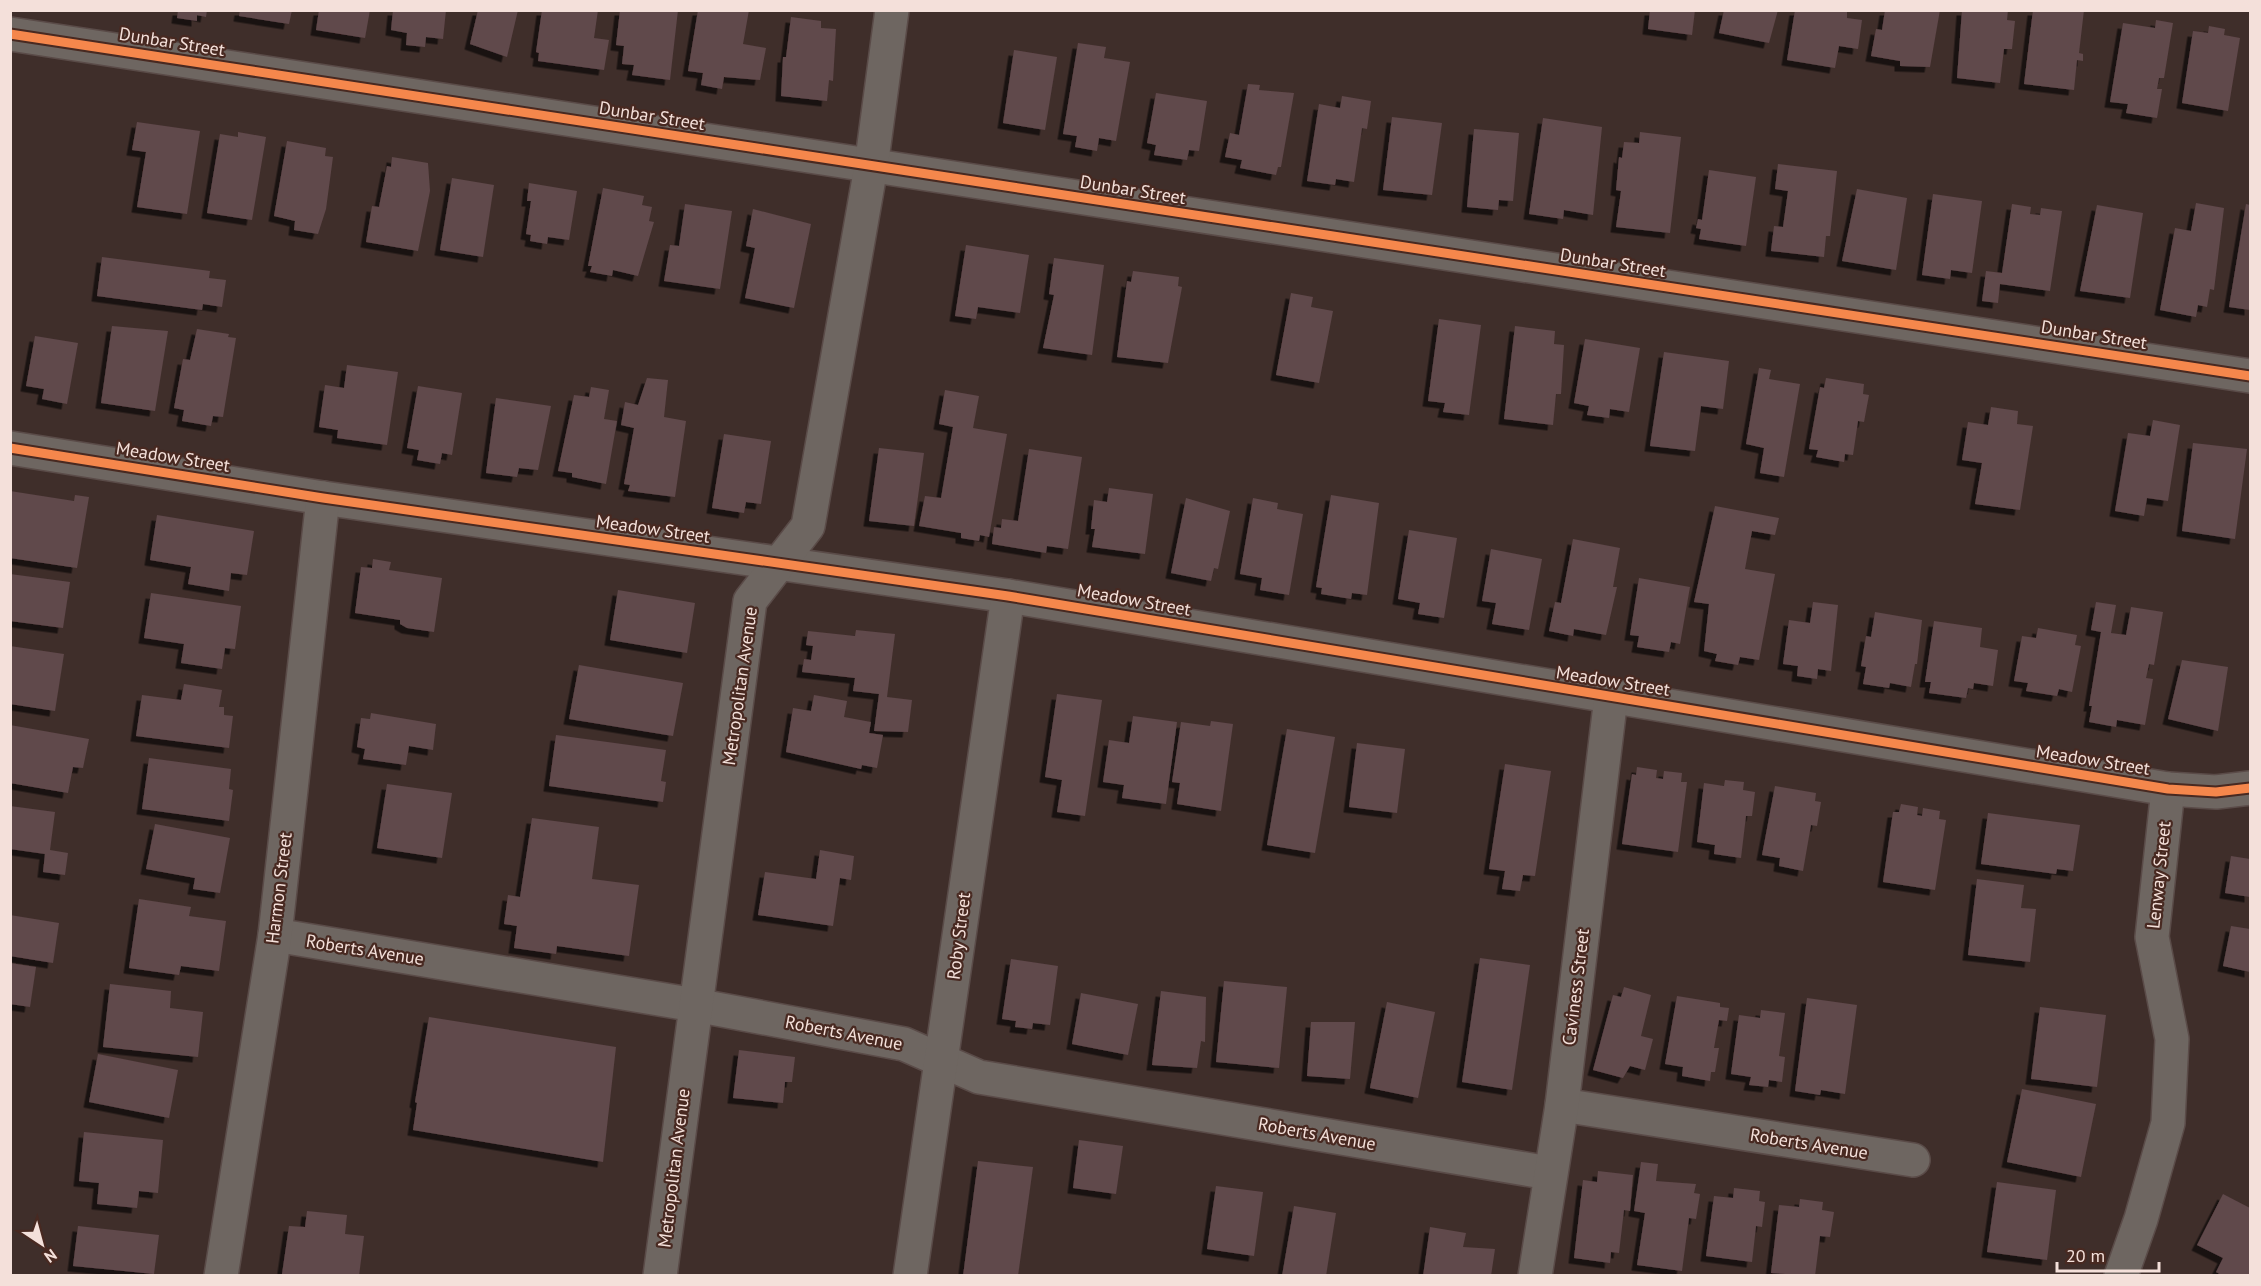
<svg xmlns="http://www.w3.org/2000/svg" width="2261" height="1286" font-family="'PT Sans',sans-serif">
<defs>
<filter id="shadow"><feDropShadow dx="-5.5" dy="5.5" stdDeviation="0" flood-color="#0009"/></filter>
</defs>
<rect width="100%" height="100%" fill="#3f2e2a"/>
<g fill="#60484b" filter="url(#shadow)">
<polygon points="178,10 207,10 206,17 197,15 197,21 177,18"/>
<polygon points="240,10 292,10 289,24 239,16"/>
<polygon points="319,10 370,10 365,38 316,30"/>
<polygon points="393,10 446,10 443,39 426,37 425,47 406,45 407,33 391,30"/>
<polygon points="478,10 518,10 507,57 470,44"/>
<polygon points="542,10 598,10 594,38 609,40 604,70 538,61 539,53 536,52"/>
<polygon points="620,10 678,10 670,80 632,75 634,65 622,64 624,46 616,45"/>
<polygon points="698,10 749,10 743,44 766,48 760,80 724,77 722,89 701,85 703,73 688,71"/>
<polygon points="1650,10 1695,10 1692,35 1648,29"/>
<polygon points="1724,10 1778,10 1769,43 1719,33"/>
<polygon points="1795,10 1847,10 1847,18 1862,20 1858,49 1839,46 1835,68 1787,60"/>
<polygon points="1885,10 1940,10 1930,67 1900,66 1900,61 1871,56 1876,29 1882,30"/>
<polygon points="1962,10 2008,10 2007,20 2015,21 2012,49 2004,49 2000,83 1957,78"/>
<polygon points="2033,10 2084,10 2079,53 2083,54 2083,61 2077,60 2074,90 2024,84"/>
<polygon points="791,17 821,21 821,28 836,29 833,81 829,80 827,101 781,96 783,57 786,57"/>
<polygon points="2156,20 2173,23 2164,78 2159,78 2157,89 2162,89 2157,118 2126,113 2128,104 2110,102 2123,23 2155,28"/>
<polygon points="2209,26 2225,29 2224,35 2240,38 2228,111 2182,103 2193,31 2208,33"/>
<polygon points="1078,43 1106,47 1104,58 1130,62 1116,141 1099,138 1097,151 1075,147 1077,136 1063,134"/>
<polygon points="1014,50 1057,57 1045,130 1003,123"/>
<polygon points="1248,84 1260,85 1259,90 1294,93 1281,167 1278,167 1276,175 1240,168 1242,160 1225,157 1230,133 1239,135"/>
<polygon points="1156,93 1207,101 1199,151 1189,150 1187,160 1154,155 1156,145 1147,143"/>
<polygon points="1342,96 1371,101 1367,129 1362,128 1354,182 1336,179 1335,185 1307,181 1319,104 1340,108"/>
<polygon points="1392,117 1442,123 1432,195 1383,190"/>
<polygon points="1543,118 1602,127 1593,215 1564,210 1563,219 1529,214"/>
<polygon points="137,122 200,131 187,214 137,207 146,152 132,150"/>
<polygon points="1474,129 1519,133 1513,201 1499,200 1498,210 1467,207"/>
<polygon points="238,132 266,137 252,220 207,213 220,134 238,137"/>
<polygon points="1640,132 1681,137 1670,233 1616,227 1621,191 1616,190 1619,157 1622,158 1624,142 1639,143"/>
<polygon points="287,141 326,148 325,156 333,157 326,209 318,234 294,230 295,221 274,216"/>
<polygon points="392,157 428,163 430,191 418,251 366,242 372,206 379,207 387,166 391,167"/>
<polygon points="1778,164 1837,171 1830,236 1826,236 1824,257 1771,251 1774,226 1783,227 1788,191 1775,189"/>
<polygon points="1709,170 1756,177 1746,246 1699,239 1701,229 1696,228 1698,219 1702,220"/>
<polygon points="452,178 494,185 483,257 440,250"/>
<polygon points="529,183 577,191 569,240 548,237 547,244 530,241 531,235 526,234 531,201 527,201"/>
<polygon points="603,188 644,196 642,205 652,207 649,221 654,222 638,276 613,270 612,276 590,272 592,266 588,266"/>
<polygon points="1857,189 1907,198 1896,270 1842,261"/>
<polygon points="1933,194 1982,201 1972,273 1951,270 1950,279 1922,275"/>
<polygon points="2196,203 2224,208 2214,290 2210,289 2207,307 2198,305 2196,317 2160,310 2175,228 2191,231"/>
<polygon points="685,204 732,211 720,289 664,281 670,245 679,246"/>
<polygon points="2012,204 2031,207 2030,214 2040,215 2041,208 2062,211 2050,291 2000,284 1998,303 1982,301 1986,271 2002,273"/>
<polygon points="2246,204 2250,205 2250,310 2229,307"/>
<polygon points="2097,205 2143,213 2130,298 2080,291"/>
<polygon points="753,209 811,224 794,308 745,298 755,248 746,246"/>
<polygon points="966,245 1029,255 1020,313 978,307 976,319 955,316"/>
<polygon points="102,257 210,271 209,278 226,280 222,307 203,304 202,310 97,296"/>
<polygon points="1054,258 1104,265 1092,355 1043,348 1054,295 1049,294"/>
<polygon points="1133,271 1179,277 1178,286 1182,287 1168,363 1117,357 1127,281 1131,282"/>
<polygon points="1291,293 1313,297 1311,307 1333,311 1319,383 1276,375"/>
<polygon points="1439,319 1481,325 1469,415 1443,412 1445,403 1428,401"/>
<polygon points="112,326 168,331 155,411 101,403"/>
<polygon points="1515,326 1555,331 1554,344 1564,345 1561,394 1556,394 1553,425 1504,419"/>
<polygon points="197,329 229,334 228,337 236,338 223,417 213,416 211,426 182,421 184,410 174,408 183,359 190,360"/>
<polygon points="35,336 78,343 67,404 42,399 44,389 26,386"/>
<polygon points="1585,339 1640,348 1629,412 1610,409 1609,418 1587,415 1589,406 1574,403"/>
<polygon points="1664,352 1729,361 1723,409 1701,406 1695,451 1650,446"/>
<polygon points="347,365 398,372 387,445 337,438 338,430 319,427 325,385 344,388"/>
<polygon points="1759,368 1771,370 1769,379 1800,384 1784,477 1760,473 1764,448 1746,444"/>
<polygon points="647,378 668,380 664,417 686,421 675,497 628,491 630,485 624,484 634,428 621,425 625,402 638,405"/>
<polygon points="1826,378 1864,384 1863,394 1869,395 1864,422 1858,421 1853,455 1845,454 1844,462 1816,457 1818,450 1809,449 1820,387 1824,388"/>
<polygon points="418,386 462,393 452,455 442,453 440,464 417,460 419,450 407,448"/>
<polygon points="591,387 609,390 604,419 617,421 606,484 572,477 572,473 558,471 574,395 589,397"/>
<polygon points="945,390 979,396 973,428 1007,434 989,537 980,535 979,541 961,538 961,533 919,526 925,496 941,498 953,427 939,424"/>
<polygon points="496,398 551,406 538,470 519,468 517,477 486,473"/>
<polygon points="1991,407 2018,411 2017,424 2033,426 2020,510 1975,504 1982,463 1962,460 1968,422 1988,425"/>
<polygon points="2153,420 2180,425 2168,501 2147,498 2144,516 2115,511 2128,433 2150,436"/>
<polygon points="724,434 771,441 761,504 746,502 744,513 712,508"/>
<polygon points="2193,443 2247,449 2235,539 2182,531"/>
<polygon points="879,448 924,453 914,526 869,521"/>
<polygon points="1029,449 1082,457 1068,549 1047,546 1046,553 992,544 994,527 1001,528 1002,519 1018,521"/>
<polygon points="1109,488 1153,494 1145,554 1092,547 1095,529 1091,529 1094,500 1107,502"/>
<polygon points="10,491 74,501 75,495 89,497 77,568 10,558"/>
<polygon points="1331,495 1379,503 1367,595 1352,593 1351,599 1321,594 1322,588 1316,587"/>
<polygon points="1186,498 1230,511 1218,569 1214,568 1211,581 1171,573"/>
<polygon points="1253,498 1278,503 1277,509 1303,514 1289,595 1260,590 1262,578 1240,574"/>
<polygon points="1715,506 1779,518 1775,535 1752,531 1745,569 1775,574 1759,660 1740,657 1738,665 1715,661 1717,654 1704,651 1709,604 1694,602"/>
<polygon points="157,515 254,531 247,575 231,573 229,591 188,584 191,567 150,560"/>
<polygon points="1409,530 1457,538 1444,618 1418,614 1420,603 1398,599"/>
<polygon points="1573,539 1620,548 1613,587 1617,587 1606,635 1574,629 1573,636 1549,631 1555,602 1561,603"/>
<polygon points="1491,549 1542,559 1529,630 1492,624 1496,603 1482,601"/>
<polygon points="373,559 391,562 389,570 442,578 434,632 407,628 400,624 400,620 355,613 361,567 372,568"/>
<polygon points="10,574 70,582 63,628 10,621"/>
<polygon points="1639,578 1690,587 1680,644 1671,642 1669,652 1637,647 1639,636 1630,635"/>
<polygon points="618,590 695,603 687,653 610,640"/>
<polygon points="151,593 241,606 235,649 225,648 222,669 181,663 184,644 144,638"/>
<polygon points="1813,602 1838,605 1831,671 1818,669 1817,679 1797,676 1798,666 1783,664 1789,620 1810,623"/>
<polygon points="2096,602 2116,605 2111,633 2126,635 2131,607 2163,612 2154,665 2149,664 2146,678 2153,679 2145,725 2117,720 2116,727 2089,722 2092,706 2089,706 2101,632 2091,630"/>
<polygon points="1875,612 1922,620 1917,664 1915,664 1911,687 1890,683 1889,688 1863,684 1866,667 1861,666 1866,636 1871,637"/>
<polygon points="1934,621 1982,628 1980,647 1998,650 1993,686 1974,683 1973,689 1968,688 1966,698 1929,693 1931,682 1925,682"/>
<polygon points="2038,628 2077,635 2075,645 2081,646 2072,692 2059,689 2057,696 2026,691 2028,683 2014,681 2022,636 2036,638"/>
<polygon points="856,630 895,634 887,697 912,700 908,732 874,731 879,694 853,691 855,678 802,672 804,659 811,660 813,646 806,645 808,631 855,636"/>
<polygon points="10,646 64,654 55,711 10,704"/>
<polygon points="2182,660 2228,667 2218,731 2168,719"/>
<polygon points="579,665 683,683 673,736 569,719"/>
<polygon points="184,684 222,690 219,707 224,707 224,715 233,716 229,748 136,736 142,695 181,700"/>
<polygon points="1057,694 1102,700 1085,816 1057,812 1062,780 1045,777"/>
<polygon points="814,695 847,701 844,717 871,722 869,733 883,735 877,768 862,765 861,769 786,752 793,708 811,711"/>
<polygon points="371,713 436,724 433,750 409,746 406,765 363,759 365,749 357,747 361,718 370,719"/>
<polygon points="1133,716 1177,722 1166,804 1122,798 1124,785 1103,782 1109,740 1129,743"/>
<polygon points="1211,721 1233,724 1221,811 1177,804 1180,783 1172,782 1181,722 1210,726"/>
<polygon points="10,725 89,739 83,768 73,767 68,793 10,783"/>
<polygon points="1287,729 1335,737 1315,853 1267,845"/>
<polygon points="556,735 666,750 661,781 666,782 663,802 549,786"/>
<polygon points="1357,743 1405,749 1397,813 1349,807"/>
<polygon points="149,758 231,769 229,789 233,790 229,821 142,809"/>
<polygon points="1505,764 1551,771 1535,876 1523,875 1520,891 1502,889 1505,871 1489,869"/>
<polygon points="1637,767 1657,770 1656,778 1663,779 1664,771 1682,773 1681,782 1687,782 1678,852 1622,844 1632,774 1636,775"/>
<polygon points="1725,780 1744,782 1743,790 1755,792 1752,816 1746,816 1741,858 1714,854 1715,845 1697,842 1704,783 1724,786"/>
<polygon points="387,784 452,793 442,858 377,848"/>
<polygon points="1775,786 1816,793 1815,801 1821,802 1817,826 1811,825 1803,871 1779,866 1780,858 1762,855"/>
<polygon points="1901,804 1918,807 1917,815 1922,816 1923,808 1940,811 1939,819 1946,820 1935,890 1883,882 1893,812 1899,812"/>
<polygon points="10,806 55,812 50,850 68,853 65,875 43,872 45,854 10,849"/>
<polygon points="1988,813 2080,825 2073,871 2057,869 2056,874 1981,864"/>
<polygon points="532,818 599,827 592,879 639,885 629,956 557,946 556,954 514,948 517,926 504,924 508,895 520,897"/>
<polygon points="155,824 230,838 220,893 193,889 195,878 146,869"/>
<polygon points="820,850 854,856 851,880 840,878 833,926 758,915 765,872 816,879"/>
<polygon points="2231,856 2250,859 2250,897 2225,893"/>
<polygon points="1977,879 2024,885 2021,908 2036,909 2030,962 1968,955"/>
<polygon points="139,899 191,907 189,916 226,921 219,971 181,966 179,975 129,968"/>
<polygon points="10,915 59,923 53,963 10,956"/>
<polygon points="2231,926 2250,929 2250,972 2223,966"/>
<polygon points="1480,958 1530,965 1512,1090 1462,1082"/>
<polygon points="1011,959 1058,966 1050,1025 1033,1023 1032,1029 1015,1027 1016,1021 1002,1019"/>
<polygon points="10,963 36,967 30,1007 10,1004"/>
<polygon points="1224,981 1287,987 1279,1068 1216,1062"/>
<polygon points="110,984 171,991 170,1008 203,1012 198,1057 103,1047"/>
<polygon points="1624,987 1651,995 1641,1036 1653,1039 1645,1070 1630,1066 1623,1078 1593,1070 1613,995 1621,997"/>
<polygon points="1161,991 1206,997 1205,1042 1201,1041 1197,1068 1152,1065"/>
<polygon points="1081,993 1138,1004 1128,1055 1072,1044"/>
<polygon points="1677,996 1720,1003 1720,1007 1729,1008 1727,1021 1719,1020 1714,1048 1719,1048 1715,1072 1711,1072 1710,1081 1682,1076 1683,1067 1665,1064"/>
<polygon points="1807,998 1857,1005 1845,1094 1821,1090 1820,1095 1795,1091"/>
<polygon points="1387,1002 1435,1012 1418,1098 1370,1088"/>
<polygon points="2040,1007 2106,1015 2097,1087 2031,1079"/>
<polygon points="1761,1010 1785,1013 1779,1056 1785,1057 1782,1082 1769,1080 1768,1087 1749,1085 1751,1077 1731,1074 1739,1015 1760,1018"/>
<polygon points="429,1017 616,1047 603,1162 413,1130 417,1103 415,1102"/>
<polygon points="1311,1022 1355,1022 1350,1079 1307,1076"/>
<polygon points="739,1050 795,1057 792,1082 785,1082 783,1103 733,1098"/>
<polygon points="98,1054 178,1070 169,1118 89,1102"/>
<polygon points="2022,1089 2096,1104 2081,1177 2007,1162"/>
<polygon points="84,1132 163,1140 158,1193 139,1191 137,1208 97,1204 99,1183 79,1181"/>
<polygon points="1079,1140 1123,1146 1116,1194 1073,1188"/>
<polygon points="978,1161 1033,1167 1018,1276 963,1276"/>
<polygon points="1641,1162 1658,1164 1656,1181 1696,1184 1694,1193 1700,1194 1696,1219 1689,1218 1682,1271 1637,1265 1645,1213 1634,1211"/>
<polygon points="1598,1171 1633,1175 1630,1211 1624,1210 1619,1253 1611,1252 1610,1263 1574,1258 1583,1180 1597,1182"/>
<polygon points="1997,1182 2056,1190 2047,1260 1987,1252"/>
<polygon points="1216,1186 1263,1192 1254,1256 1207,1249"/>
<polygon points="1734,1188 1760,1191 1759,1201 1765,1202 1762,1227 1756,1226 1752,1262 1706,1256 1714,1196 1733,1198"/>
<polygon points="2223,1194 2250,1208 2250,1276 2223,1276 2216,1272 2223,1258 2197,1245"/>
<polygon points="1800,1199 1823,1202 1822,1210 1834,1212 1830,1237 1820,1236 1815,1276 1771,1273 1779,1205 1799,1207"/>
<polygon points="1294,1206 1336,1213 1326,1276 1282,1276"/>
<polygon points="307,1211 347,1215 345,1234 364,1236 359,1276 282,1274 289,1226 305,1227"/>
<polygon points="78,1226 159,1235 154,1274 73,1266"/>
<polygon points="1430,1227 1466,1233 1463,1247 1495,1249 1491,1276 1423,1276"/>
</g>
<g fill="none" stroke-linecap="round" stroke-linejoin="round">
<defs>
<g id="street">
<polyline points="10,34 2250,376"/>
<polyline points="10,448 323,498 1008,596 2168,789 2216,792 2250,788"/>
<polyline points="275,935 695,1005 904,1044 979,1077 1549,1173"/>
<polyline points="1562,1105 1913,1160"/>
<polyline points="221,1276 275,935 323,498"/>
<polyline points="660,1276 750,601 808,526 871,167 892,10"/>
<polyline points="910,1276 1008,596"/>
<polyline points="1535,1276 1562,1105 1611,697"/>
<polyline points="2121,1276 2141,1219 2168,1123 2172,1039 2152,937 2168,789"/>
</g>
</defs>
<use href="#street" stroke="#5a4b48" stroke-width="36"/>
<use href="#street" stroke="#6e6661" stroke-width="33"/>
<defs>
<g id="cycleway">
<polyline points="10,34 2250,376"/>
<polyline points="10,448 323,498 1008,596 2168,789 2216,792 2250,788"/>
</g>
</defs>
<use href="#cycleway" stroke="#482921" stroke-width="13"/>
<use href="#cycleway" stroke="#f5874c" stroke-width="9"/>
</g>
<g text-anchor="middle" stroke-width="4.5" stroke-linejoin="round" paint-order="stroke">
<g font-size="18" fill="#f4e0da" stroke="#482921">
<text transform="translate(172 42) rotate(9)" y="6">Dunbar Street</text>
<text transform="translate(652 116) rotate(9)" y="6">Dunbar Street</text>
<text transform="translate(1133 190) rotate(9)" y="6">Dunbar Street</text>
<text transform="translate(1613 263) rotate(9)" y="6">Dunbar Street</text>
<text transform="translate(2094 335) rotate(9)" y="6">Dunbar Street</text>
<text transform="translate(173 457) rotate(9)" y="6">Meadow Street</text>
<text transform="translate(653 529) rotate(8)" y="6">Meadow Street</text>
<text transform="translate(1134 600) rotate(10)" y="6">Meadow Street</text>
<text transform="translate(1613 681) rotate(9)" y="6">Meadow Street</text>
<text transform="translate(740 686) rotate(-82)" y="6">Metropolitan Avenue</text>
<text transform="translate(2093 760) rotate(9)" y="6">Meadow Street</text>
<text transform="translate(2159 875) rotate(-84)" y="6">Lenway Street</text>
<text transform="translate(279 888) rotate(-83)" y="6">Harmon Street</text>
<text transform="translate(959 936) rotate(-83)" y="6">Roby Street</text>
<text transform="translate(365 950) rotate(9)" y="6">Roberts Avenue</text>
<text transform="translate(1576 987) rotate(-83)" y="6">Caviness Street</text>
<text transform="translate(844 1033) rotate(11)" y="6">Roberts Avenue</text>
<text transform="translate(1317 1134) rotate(10)" y="6">Roberts Avenue</text>
<text transform="translate(1809 1144) rotate(9)" y="6">Roberts Avenue</text>
<text transform="translate(674 1168) rotate(-83)" y="6">Metropolitan Avenue</text>
</g>
</g>
<rect width="2261" height="1286" fill="none" stroke="#f4e0da" stroke-width="24"/>
<g transform="translate(42 1244) rotate(144)" stroke="#482921" stroke-width="4.5" paint-order="stroke">
<path d="M0-4.5L10 22L0 15L-10 22Z" fill="#f4e0da"/>
<text y="-9" font-size="16" font-weight="bold" text-anchor="middle" fill="#f4e0da">N</text>
</g>
<path d="M2057 1262v9h102v-9" fill="none" stroke="#f4e0da" stroke-width="3"/>
<text x="2066" y="1262" font-size="18" fill="#f4e0da" stroke="#482921" stroke-width="4.5" paint-order="stroke">20 m</text>
</svg>
